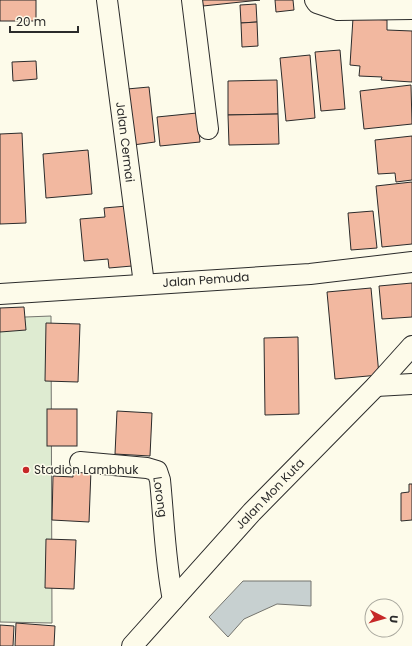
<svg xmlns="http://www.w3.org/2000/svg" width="412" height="646" font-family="Poppins,sans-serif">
<rect width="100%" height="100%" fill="#fdfbea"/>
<polygon fill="#deebd1" stroke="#74746e" points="51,316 52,623 0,622 0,318"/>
<polygon fill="#c7d0d0" stroke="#74746e" points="243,581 311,581 311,606 277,604 244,619 228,637 209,617"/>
<g fill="#f2b8a0" stroke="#2b2b2b">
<rect x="0" y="0" width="36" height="21"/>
<polygon points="202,0 260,0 203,6"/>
<polygon points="275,0 293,0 294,10 276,12"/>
<polygon points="256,4 257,22 241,23 240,5"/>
<polygon points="353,18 387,20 387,30 412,31 412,82 381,80 382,77 359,76 360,66 350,65"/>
<polygon points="257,22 258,46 242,47 241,23"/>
<polygon points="340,50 345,109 321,111 315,52"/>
<polygon points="310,55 315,118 286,121 280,58"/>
<polygon points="36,61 37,79 13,81 12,62"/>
<polygon points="277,80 278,114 228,115 228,81"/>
<polygon points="411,85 412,124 364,129 360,91"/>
<polygon points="149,87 155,142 133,145 127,89"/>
<polygon points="197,113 200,142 160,146 157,117"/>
<polygon points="278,114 279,144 229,145 228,115"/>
<polygon points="22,133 26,223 0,224 0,134"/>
<polygon points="412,136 412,180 396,182 395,173 378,174 375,140"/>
<polygon points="88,150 92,194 46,198 43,154"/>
<polygon points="412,182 412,244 382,247 376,186"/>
<polygon points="127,206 132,266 109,268 108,259 84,261 80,219 105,217 104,208"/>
<polygon points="373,211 377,248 351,250 348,213"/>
<polygon points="412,283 412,317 382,319 379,286"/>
<polygon points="371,288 379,375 335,379 327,292"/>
<polygon points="24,307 26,330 0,332 0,308"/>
<polygon points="46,323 80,324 78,382 45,381"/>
<polygon points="298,337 299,414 265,415 264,338"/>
<rect x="47" y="409" width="30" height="37"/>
<polygon points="117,411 152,413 150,456 115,454"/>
<polygon points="73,469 91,470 89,522 52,520 53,476 73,477"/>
<polygon points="409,484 412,484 412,520 401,521 401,493 409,492"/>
<polygon points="46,539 76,540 74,589 45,588"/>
<polygon points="16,623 55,626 54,646 15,646"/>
<polygon points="0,625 14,626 13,646 0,646"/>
</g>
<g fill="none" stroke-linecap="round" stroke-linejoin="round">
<defs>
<g id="minor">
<polyline points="107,0 144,284"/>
<polyline points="192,0 208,129"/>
<polyline points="315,0 317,3 338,10 412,9"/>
<polyline points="0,294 310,274 412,262"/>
<polyline points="376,386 412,384"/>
<path d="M 80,462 L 147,468 L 157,471 L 160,480 C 164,520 165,561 173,600"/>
<polyline points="132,646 252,512 376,386 412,346"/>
</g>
</defs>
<use href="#minor" stroke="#2b2b2b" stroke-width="22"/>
<use href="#minor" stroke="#fdfbea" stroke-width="20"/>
</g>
<circle fill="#c62828" stroke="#fdfbea" stroke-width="1.5" cx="26" cy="470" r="4"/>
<g text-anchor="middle" stroke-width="3" stroke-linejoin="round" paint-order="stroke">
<g font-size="12" fill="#2b2b2b" stroke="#fdfbea">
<text transform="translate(125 142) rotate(83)" y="4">Jalan Cermai</text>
<text transform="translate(206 280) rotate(-4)" y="4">Jalan Pemuda</text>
<text transform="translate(270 494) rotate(-46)" y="4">Jalan Mon Kuta</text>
<text transform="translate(160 497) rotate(82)" y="4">Lorong</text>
</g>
<g font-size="12" fill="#2b2b2b" stroke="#fdfbea" text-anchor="start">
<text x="34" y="474">Stadion Lambhuk</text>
</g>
</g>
<g transform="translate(384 618) rotate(96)"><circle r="19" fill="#fdfbea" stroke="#a9a89e"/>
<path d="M0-3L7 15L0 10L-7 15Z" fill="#c62828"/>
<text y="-6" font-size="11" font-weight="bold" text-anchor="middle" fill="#2b2b2b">U</text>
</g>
<path d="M10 26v6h68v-6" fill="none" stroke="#2b2b2b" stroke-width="2"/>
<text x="16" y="26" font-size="12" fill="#2b2b2b" stroke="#fdfbea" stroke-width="3" paint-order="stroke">20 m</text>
</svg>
